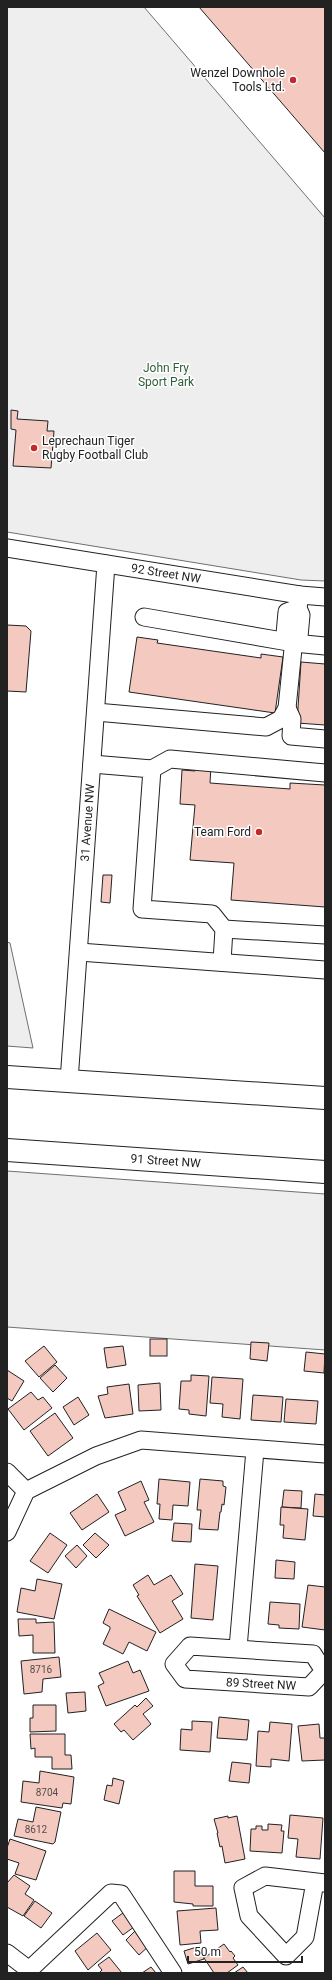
<svg xmlns="http://www.w3.org/2000/svg" width="332" height="1980" font-family="Roboto,sans-serif">
<rect width="100%" height="100%" fill="#fff"/>
<g fill="#eee" stroke="#6f6f6f">
<polygon points="7,7 144,7 325,218 325,581 301,580 7,532"/>
<polygon points="7,942 10,943 33,1048 7,1046"/>
<polygon points="7,1171 325,1194 325,1350 7,1327"/>
</g>
<g fill="#f3c9c0" stroke="#222">
<polygon points="199,7 325,7 325,153"/>
<polygon points="11,410 18,411 17,419 48,421 47,431 54,431 51,468 13,466 16,430 11,429"/>
<polygon points="7,625 26,626 31,631 26,692 7,691"/>
<polygon points="137,637 158,640 157,643 261,658 261,654 283,657 275,713 129,692"/>
<polygon points="301,662 325,664 325,725 297,723"/>
<polygon points="196,765 211,766 210,783 290,789 290,783 325,785 325,907 231,900 234,863 190,860 195,805 180,804 182,770 195,771"/>
<polygon points="103,875 112,875 110,903 101,902"/>
<rect x="150" y="1339" width="17" height="17"/>
<polygon points="251,1342 269,1343 267,1361 250,1359"/>
<polygon points="44,1346 57,1362 39,1377 25,1361"/>
<polygon points="123,1346 126,1365 107,1368 104,1348"/>
<polygon points="306,1352 325,1354 324,1373 304,1371"/>
<polygon points="55,1365 67,1378 53,1392 40,1378"/>
<polygon points="7,1370 24,1381 12,1401 7,1398"/>
<polygon points="191,1375 209,1376 206,1416 189,1414 189,1410 179,1409 181,1381 191,1381"/>
<polygon points="212,1377 243,1379 240,1419 222,1417 223,1404 210,1403"/>
<polygon points="160,1383 161,1410 139,1411 138,1385"/>
<polygon points="129,1384 133,1414 105,1418 98,1396 108,1394 107,1387"/>
<polygon points="31,1392 38,1400 43,1397 52,1408 24,1430 8,1409"/>
<polygon points="253,1395 283,1397 281,1422 251,1420"/>
<polygon points="78,1397 89,1415 74,1425 63,1407"/>
<polygon points="286,1399 318,1401 316,1424 284,1422"/>
<polygon points="55,1413 73,1438 48,1456 30,1431"/>
<polygon points="159,1479 190,1482 188,1506 173,1505 172,1520 159,1519 160,1504 157,1504"/>
<polygon points="200,1479 223,1481 223,1486 226,1487 224,1505 222,1504 221,1512 220,1512 218,1530 199,1529 201,1510 197,1510"/>
<polygon points="141,1481 149,1500 144,1502 154,1522 125,1536 115,1515 126,1510 118,1492"/>
<polygon points="284,1490 302,1491 301,1508 282,1507"/>
<polygon points="97,1494 109,1512 82,1530 70,1513"/>
<polygon points="315,1494 325,1495 325,1517 313,1516"/>
<polygon points="281,1507 308,1509 305,1540 283,1538 284,1525 280,1525"/>
<polygon points="174,1523 192,1524 191,1542 172,1541"/>
<polygon points="50,1533 67,1545 48,1573 30,1561"/>
<polygon points="95,1533 109,1545 96,1558 83,1545"/>
<polygon points="77,1545 87,1556 76,1568 65,1556"/>
<polygon points="276,1560 295,1562 294,1579 275,1578"/>
<polygon points="195,1564 218,1566 213,1620 191,1618"/>
<polygon points="148,1575 154,1585 171,1575 183,1594 172,1601 183,1619 160,1633 137,1596 139,1595 133,1585"/>
<polygon points="37,1579 62,1584 54,1619 17,1612 21,1588 35,1591"/>
<polygon points="308,1585 325,1587 325,1630 302,1627"/>
<polygon points="270,1602 300,1604 299,1629 279,1628 279,1625 268,1624"/>
<polygon points="109,1609 156,1632 147,1651 129,1642 123,1654 103,1644 110,1629 110,1627 103,1623"/>
<polygon points="18,1619 36,1619 36,1623 54,1622 55,1653 33,1653 33,1635 19,1636"/>
<polygon points="59,1657 61,1677 43,1679 42,1692 24,1694 21,1661"/>
<polygon points="128,1661 133,1673 140,1670 149,1691 106,1706 98,1686 104,1683 99,1673"/>
<polygon points="85,1692 86,1711 68,1713 66,1693"/>
<polygon points="146,1698 153,1706 143,1714 151,1724 133,1740 124,1730 121,1732 114,1724 135,1705 137,1707"/>
<polygon points="33,1705 56,1705 56,1731 30,1732 30,1718 33,1718"/>
<polygon points="219,1717 249,1720 247,1740 217,1738"/>
<polygon points="192,1721 212,1722 210,1752 180,1750 181,1729 192,1730"/>
<polygon points="270,1722 292,1724 289,1761 271,1759 271,1767 256,1766 258,1731 269,1732"/>
<polygon points="319,1724 320,1738 325,1738 325,1760 302,1761 298,1726"/>
<polygon points="30,1734 65,1734 65,1755 71,1755 72,1769 52,1769 52,1757 35,1757 35,1748 31,1749"/>
<polygon points="232,1762 251,1764 249,1783 229,1781"/>
<polygon points="40,1771 74,1777 71,1804 63,1803 62,1808 21,1802 23,1781 39,1783"/>
<polygon points="113,1778 124,1781 119,1804 104,1800 107,1785 112,1786"/>
<polygon points="36,1807 61,1812 55,1842 53,1844 14,1836 18,1819 33,1822"/>
<polygon points="290,1815 323,1818 320,1859 296,1857 298,1839 288,1838"/>
<polygon points="228,1816 228,1818 237,1816 245,1859 225,1863 222,1846 220,1847 217,1833 218,1833 214,1819"/>
<polygon points="268,1824 282,1825 281,1831 284,1831 282,1853 250,1851 251,1829 256,1829 256,1826 262,1826 262,1830 268,1830"/>
<polygon points="10,1839 46,1851 36,1880 15,1874 19,1863 7,1859 7,1848"/>
<polygon points="174,1871 195,1871 195,1886 213,1886 213,1906 193,1906 193,1904 174,1902"/>
<polygon points="14,1875 30,1886 25,1894 34,1900 23,1916 7,1907 7,1883"/>
<polygon points="35,1901 52,1913 41,1928 24,1916"/>
<polygon points="216,1908 218,1930 200,1931 201,1943 180,1945 177,1911"/>
<polygon points="127,1910 138,1924 123,1935 112,1921"/>
<polygon points="137,1929 151,1944 139,1955 126,1940"/>
<polygon points="97,1933 111,1950 88,1970 75,1951"/>
<polygon points="224,1944 230,1952 231,1951 235,1956 233,1958 238,1965 227,1973 214,1973 204,1958"/>
<polygon points="200,1946 204,1959 188,1964 184,1951"/>
<polygon points="109,1957 122,1973 99,1973 102,1970 98,1965"/>
<polygon points="151,1967 156,1973 142,1973"/>
<polygon points="243,1967 248,1973 234,1973"/>
</g>
<g fill="none" stroke-linecap="round" stroke-linejoin="round">
<defs>
<g id="minor">
<path id="s1" d="M 7,548 L 300,595 L 325,597"/>
<polyline points="144,617 294,643 325,646"/>
<polyline points="294,639 299,637 301,615 298,608 300,595"/>
<polyline points="294,639 285,634 287,612 298,608"/>
<polyline points="287,708 292,719 291,736 325,739"/>
<polyline points="96,712 266,727 281,719 287,708 294,639"/>
<polyline points="92,764 152,769 142,909 212,914 224,929 222,962"/>
<polyline points="152,769 170,759 325,773"/>
<polyline points="224,929 325,935"/>
<polyline points="79,952 325,970"/>
<path id="s2" d="M 69,1081 L 106,564"/>
<polyline points="7,1472 26,1491"/>
<polyline points="7,1532 26,1491 96,1456 141,1440 325,1454"/>
<polygon points="190,1646 313,1654 324,1671 309,1687 185,1679 174,1664"/>
<polyline points="238,1648 255,1450"/>
<polyline points="315,1882 305,1937 286,1956 249,1916 243,1888 265,1876 325,1883"/>
<polyline points="7,1953 24,1966 30,1973"/>
<polyline points="28,1971 111,1893 121,1894 173,1973"/>
</g>
<g id="major">
<polyline points="7,1077 325,1098"/>
<path id="s3" d="M 7,1150 L 325,1172"/>
</g>
</defs>
<use href="#minor" stroke="#222" stroke-width="19"/>
<use href="#major" stroke="#222" stroke-width="24"/>
<use href="#minor" stroke="#fff" stroke-width="17"/>
<use href="#major" stroke="#fff" stroke-width="22"/>
</g>
<g fill="#c62828" stroke="#fff" stroke-width="1.5">
<circle cx="293" cy="80" r="4"/>
<circle cx="34" cy="448" r="4"/>
<circle cx="259" cy="832" r="4"/>
</g>
<g text-anchor="middle" stroke-width="3" stroke-linejoin="round" paint-order="stroke">
<g font-size="10" fill="#564c4a">
<text x="41" y="1673">8716</text>
<text x="47" y="1796">8704</text>
<text x="36" y="1833">8612</text>
</g>
<g font-size="12" fill="#222" stroke="#fff" text-anchor="end">
<text x="285" y="77">Wenzel Downhole<tspan x="285" dy="14">Tools Ltd.</tspan></text>
<text x="42" y="445" text-anchor="start">Leprechaun Tiger<tspan x="42" dy="14">Rugby Football Club</tspan></text>
<text x="251" y="836">Team Ford</text>
</g>
<g font-size="12" fill="#2f5e38" stroke="#fff">
<text x="166" y="372">John Fry<tspan x="166" dy="14">Sport Park</tspan></text>
</g>
<g font-size="12" fill="#222" stroke="#fff">
<text dy="4" stroke="none"><textPath href="#s1" startOffset="161">92 Street NW</textPath></text>
<text dy="4" stroke="none"><textPath href="#s2" startOffset="259">31 Avenue NW</textPath></text>
<text dy="4" stroke="none"><textPath href="#s3" startOffset="159">91 Street NW</textPath></text>
<text transform="translate(261 1684) rotate(3)" y="4">89 Street NW</text>
</g>
</g>
<rect width="332" height="1980" fill="none" stroke="#222222" stroke-width="16"/>
<path d="M188 1956v6h114v-6" fill="none" stroke="#222222" stroke-width="2"/>
<text x="194" y="1956" font-size="12" fill="#222222" stroke="#ffffff" stroke-width="3" paint-order="stroke">50 m</text>
</svg>
